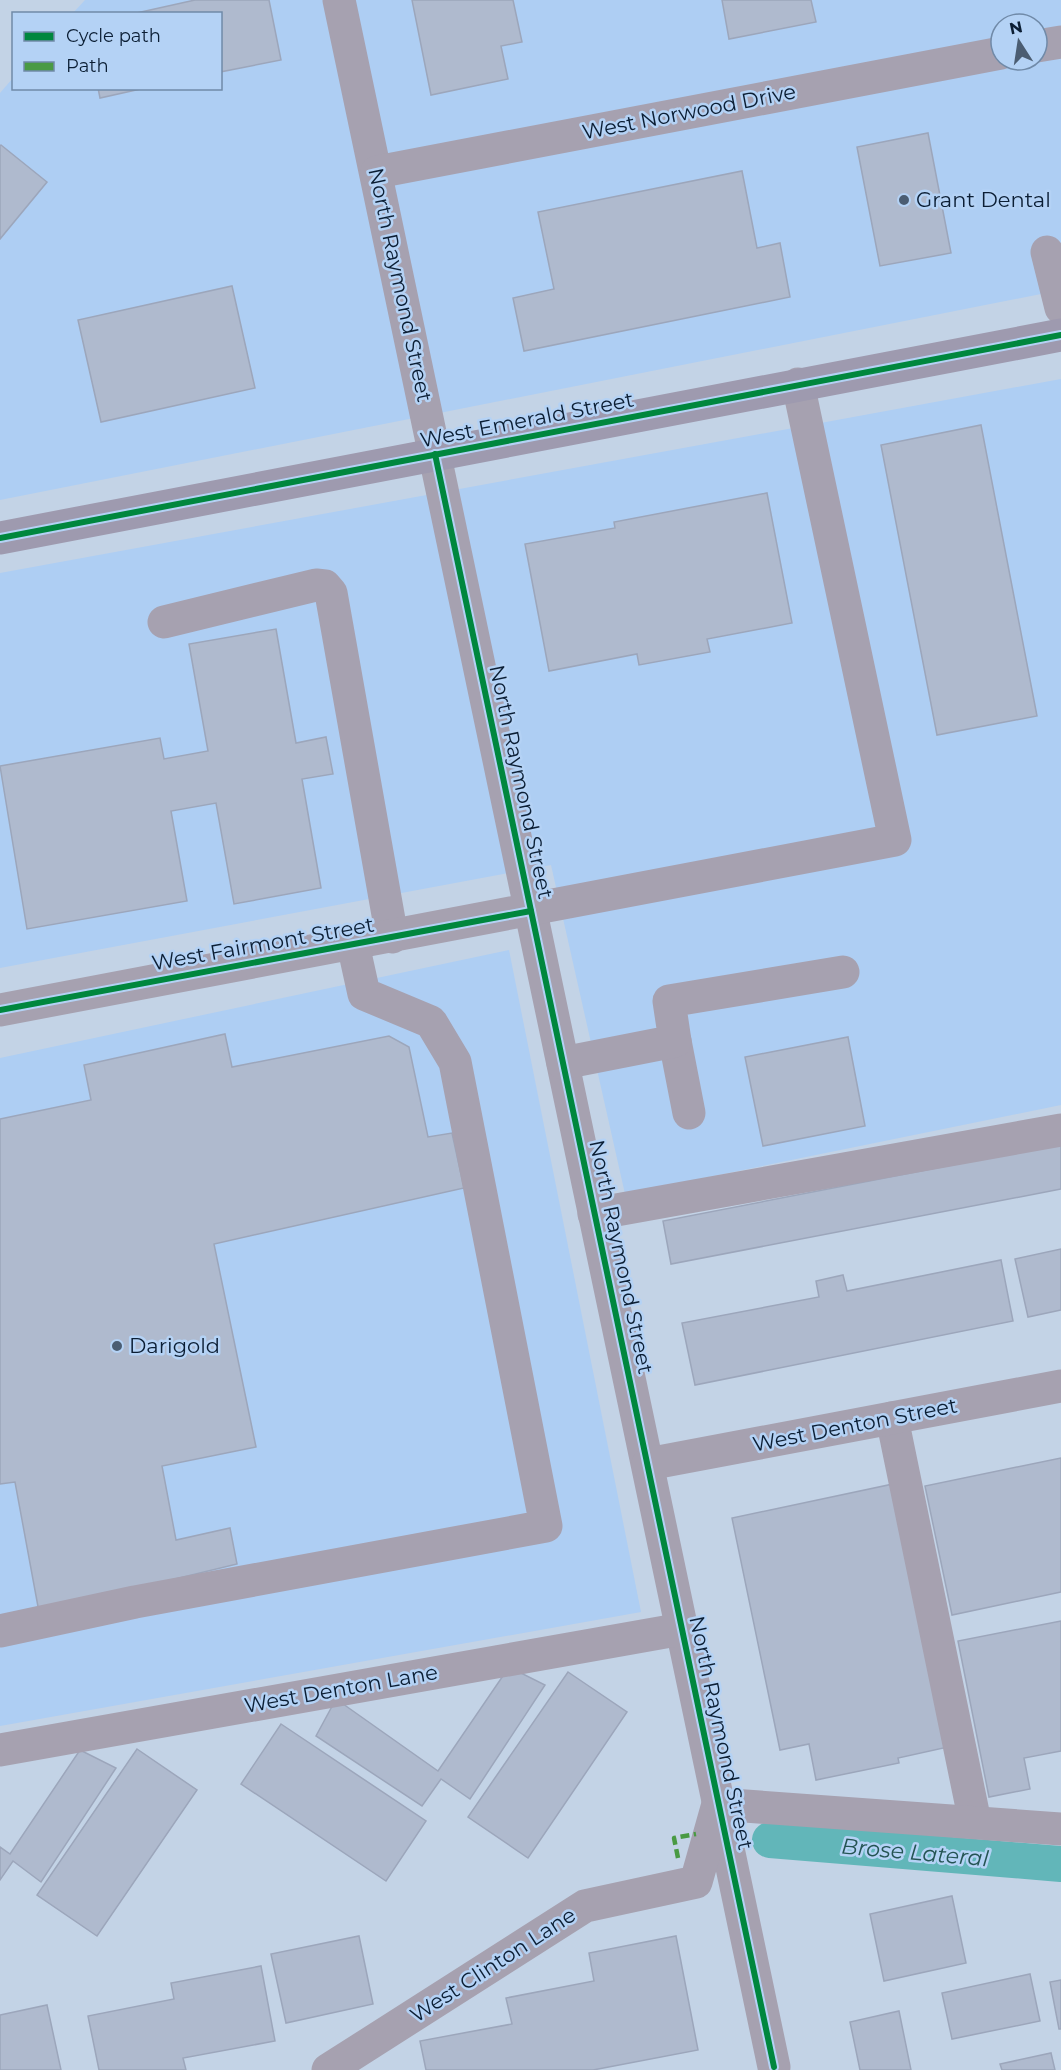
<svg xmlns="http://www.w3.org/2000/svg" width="1061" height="2070" font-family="Montserrat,sans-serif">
<rect width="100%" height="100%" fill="#c3d3e6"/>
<g fill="#aecef3" fill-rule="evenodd">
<path d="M 85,0 L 1061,0 L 1061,290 L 0,500 L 0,93 L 13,78 L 14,88 L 220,88 L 220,14 L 73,13 ZM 1001,24 L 1037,24 L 1037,60 L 1001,60 Z"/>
<polygon points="1061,379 1061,1105 625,1194 551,865 0,968 0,573"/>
<polygon points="509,950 641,1612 0,1726 0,1058"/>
</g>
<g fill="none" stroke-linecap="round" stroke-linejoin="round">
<polyline stroke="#62b6b9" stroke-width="36" points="770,1840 1061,1864"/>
</g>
<g fill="#afbace" stroke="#9ca6bb" stroke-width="1.5">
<polygon points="195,0 269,0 281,60 220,72 220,14 132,14"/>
<polygon points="412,0 513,0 522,42 501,46 508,79 431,95"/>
<polygon points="722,0 811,0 816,22 729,39"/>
<polygon points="98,88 145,88 100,98"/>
<polygon points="928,133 951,253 880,266 857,147"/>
<polygon points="1,145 47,182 0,239 0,146"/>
<polygon points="742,171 757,248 780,243 790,297 524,351 513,298 554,289 538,212"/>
<polygon points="232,286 255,388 101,422 78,320"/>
<polygon points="981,425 1037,716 937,735 881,445"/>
<polygon points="767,493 792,623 707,639 710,652 639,665 637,654 549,671 525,544 615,528 614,522"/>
<polygon points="276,629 296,743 326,737 333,774 302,779 321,888 234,904 216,803 171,811 187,901 27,929 0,766 160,738 164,759 208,751 189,644"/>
<polygon points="225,1034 232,1067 389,1036 409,1047 428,1137 452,1133 464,1188 214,1244 256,1447 162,1466 176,1540 230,1528 237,1564 39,1612 15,1482 0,1484 0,1119 91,1100 84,1065"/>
<polygon points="848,1037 865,1126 763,1146 745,1057"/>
<polygon points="1061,1144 1061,1189 671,1264 663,1221"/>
<polygon points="1061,1249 1061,1310 1028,1317 1015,1259"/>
<polygon points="1001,1260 1013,1321 695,1385 682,1323 819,1297 816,1281 843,1275 847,1291"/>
<polygon points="1061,1458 1061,1592 952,1615 925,1486"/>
<polygon points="893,1484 948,1747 898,1758 899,1763 816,1780 809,1744 780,1750 732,1518"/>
<polygon points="1061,1621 1061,1751 1024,1758 1030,1789 989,1797 958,1641"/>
<polygon points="509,1667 545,1685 470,1799 441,1779 422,1806 316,1736 336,1699 438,1771"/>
<polygon points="568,1672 627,1712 528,1858 468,1817"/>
<polygon points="281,1724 426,1821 386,1881 241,1784"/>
<polygon points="137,1749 197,1790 97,1936 37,1895"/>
<polygon points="80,1750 116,1768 41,1882 13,1861 0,1880 0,1847 10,1854"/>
<polygon points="952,1896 966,1963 884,1981 870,1914"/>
<polygon points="359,1936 373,2004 286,2023 271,1954"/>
<polygon points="676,1936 698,2050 593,2070 426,2070 420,2041 512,2024 506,1998 594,1981 589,1953"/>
<polygon points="261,1966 275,2041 183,2058 186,2070 99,2070 88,2016 174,1999 171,1983"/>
<polygon points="1030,1974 1040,2021 952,2039 942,1993"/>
<polygon points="1061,1980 1061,2029 1059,2029 1050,1982"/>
<polygon points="47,2005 61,2070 0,2070 0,2015"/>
<polygon points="899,2011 911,2070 860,2070 850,2022"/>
<polygon points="1051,2053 1055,2070 1002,2070 1000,2064"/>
</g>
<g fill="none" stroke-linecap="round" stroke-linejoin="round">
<g stroke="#a6a1b0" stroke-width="33">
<polyline points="339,0 774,2067"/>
<polyline points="1037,46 1061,42"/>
<polyline points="377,172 1001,53"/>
<polyline points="1047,252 1061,308"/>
<polyline points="164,622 316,585 325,586 331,593 392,937"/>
<polyline points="0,1010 895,840 798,384"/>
<polyline points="675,1041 689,1113"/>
<polyline points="563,1063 675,1041 669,1001 843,972"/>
<polyline points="594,1214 1061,1130"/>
<polyline points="892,1418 975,1822"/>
<polyline points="648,1464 1061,1386"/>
<polyline points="0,1631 135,1602 546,1526 455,1062 431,1022 364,994 353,944"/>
<polyline points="0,1750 682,1629"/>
<polyline points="328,2070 585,1906 696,1882 718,1804 1061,1829"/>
</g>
<polyline stroke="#9e9aaf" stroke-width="33" points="0,538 1061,335"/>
<polyline stroke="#499a43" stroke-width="4.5" stroke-dasharray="9 4.5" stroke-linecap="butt" points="678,1858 674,1838 696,1834"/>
<defs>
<g id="cycleway">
<polyline points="435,454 774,2067"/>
<polyline points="0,538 1061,335"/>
<polyline points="0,1010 531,911"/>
</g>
</defs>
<use href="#cycleway" stroke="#b4d2f5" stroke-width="10"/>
<use href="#cycleway" stroke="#00873e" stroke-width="6"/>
</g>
<g fill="#4b5d72" stroke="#b4d2f5" stroke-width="2">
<circle cx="904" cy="200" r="6"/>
<circle cx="117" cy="1346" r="6"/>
</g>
<g text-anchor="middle" stroke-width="5" stroke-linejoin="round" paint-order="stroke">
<g font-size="21" fill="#0b1e34" stroke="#b4d2f5">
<text transform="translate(689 112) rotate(-11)" y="7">West Norwood Drive</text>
<text transform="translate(400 285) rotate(78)" y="7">North Raymond Street</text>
<text transform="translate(527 420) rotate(-11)" y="7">West Emerald Street</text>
<text transform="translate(521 782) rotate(78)" y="7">North Raymond Street</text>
<text transform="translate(263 944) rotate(-10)" y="7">West Fairmont Street</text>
<text transform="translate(621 1257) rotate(78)" y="7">North Raymond Street</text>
<text transform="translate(855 1425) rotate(-11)" y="7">West Denton Street</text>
<text transform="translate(341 1689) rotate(-10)" y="7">West Denton Lane</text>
<text transform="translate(721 1733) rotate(78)" y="7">North Raymond Street</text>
<text transform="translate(493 1965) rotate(-33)" y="7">West Clinton Lane</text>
</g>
<g font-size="21" fill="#0b1e34" stroke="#b4d2f5" text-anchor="start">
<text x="916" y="207">Grant Dental</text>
<text x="129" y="1353">Darigold</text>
</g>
<g font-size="22" font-style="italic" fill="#245453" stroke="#b4d2f5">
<text transform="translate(915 1852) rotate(5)" y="8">Brose Lateral</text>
</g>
</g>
<rect x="12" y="12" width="210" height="78" fill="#b4d2f5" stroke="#708aa8" stroke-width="1.5"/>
<rect x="24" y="32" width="30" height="9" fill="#00873e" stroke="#708aa8" stroke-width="1.5"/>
<text x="66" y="42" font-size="18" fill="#0b1e34">Cycle path</text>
<rect x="24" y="62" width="30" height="9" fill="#499a43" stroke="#708aa8" stroke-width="1.5"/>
<text x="66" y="72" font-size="18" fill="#0b1e34">Path</text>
<g transform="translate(1019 42) rotate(348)"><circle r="28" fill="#b4d2f5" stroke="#708aa8" stroke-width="1.5"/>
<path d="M0-4.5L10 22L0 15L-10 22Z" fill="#4b5d72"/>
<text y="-9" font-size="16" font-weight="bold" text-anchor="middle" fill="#0b1e34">N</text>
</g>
</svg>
